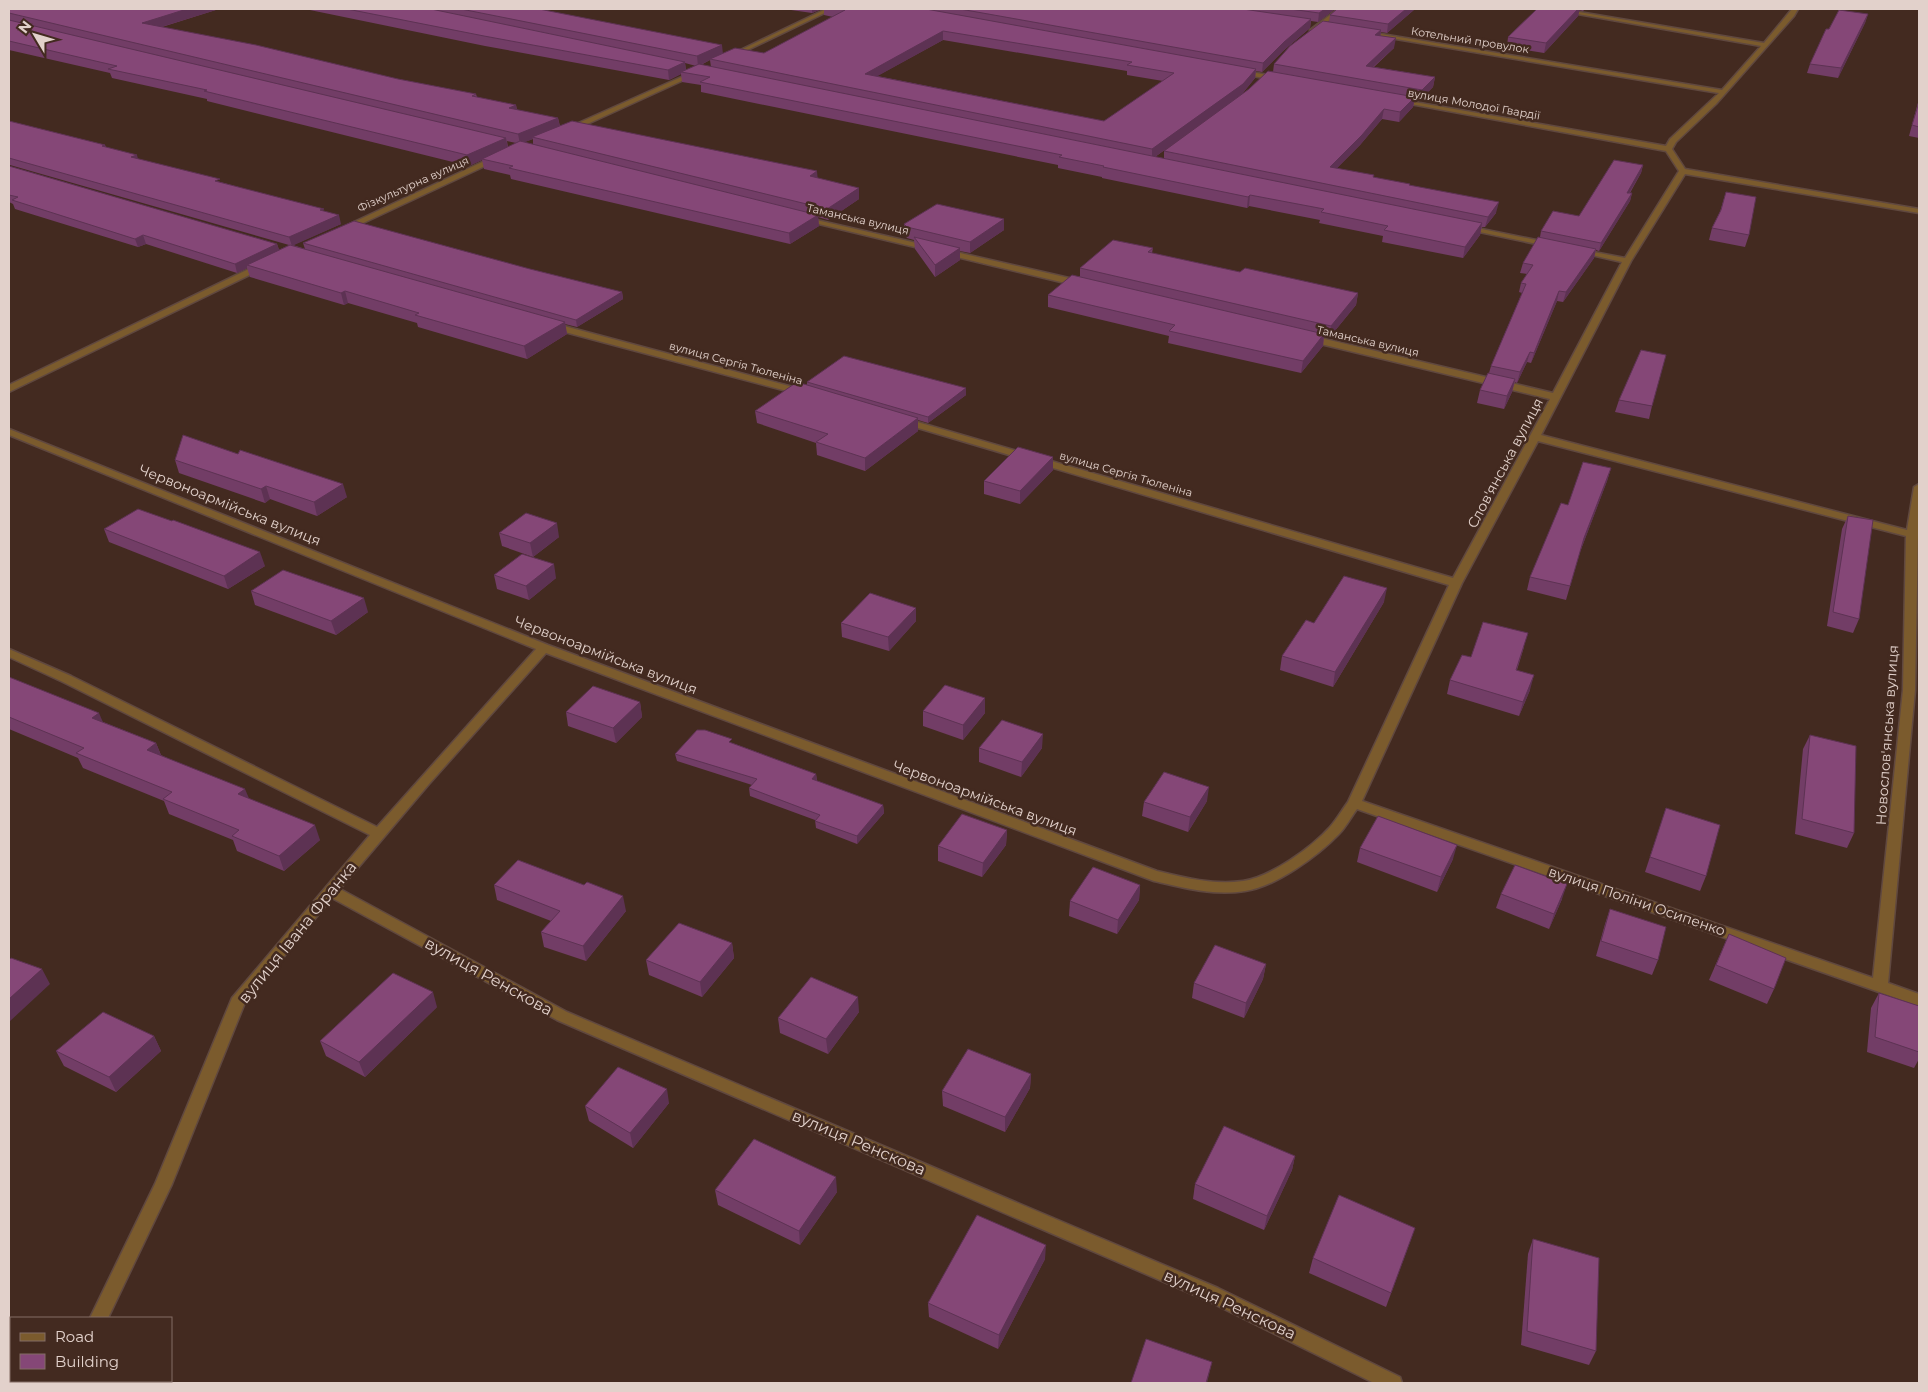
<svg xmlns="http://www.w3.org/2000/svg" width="1928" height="1392" font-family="Montserrat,sans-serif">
<rect width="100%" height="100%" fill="#432a20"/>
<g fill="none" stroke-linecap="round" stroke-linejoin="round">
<defs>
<g id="street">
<polygon points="826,9 833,9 733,57 728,56"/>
<polygon points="1338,9 1344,9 1314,32 1310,32 1310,30"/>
<path d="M 1549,9 L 1561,9 L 1764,43 L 1792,9 L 1798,9 L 1794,16 L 1716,104 L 1676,142 L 1672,149 L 1685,169 L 1919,209 L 1919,213 L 1685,174 L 1631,261 L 1541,435 L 1907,530 L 1914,487 L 1919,484 L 1915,690 L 1888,983 L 1919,994 L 1919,1006 L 1357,809 C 1351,817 1346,827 1339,834 C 1318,856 1275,887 1245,891 C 1214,896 1184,888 1154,881 L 546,653 L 429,784 L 340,889 L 567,1012 L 1218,1288 L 1400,1377 L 1402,1383 L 1374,1383 L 1206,1300 L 557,1020 L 332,898 L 244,1005 L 172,1184 L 108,1318 L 90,1318 L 155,1184 L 232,998 L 370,835 L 63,682 L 9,657 L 9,649 L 71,676 L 377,827 L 536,649 L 9,435 L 9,429 L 548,645 L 1157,871 C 1185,878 1214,885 1243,881 C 1271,877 1312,847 1330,827 C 1337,819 1342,810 1348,802 L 1449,585 L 901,423 L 899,421 L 901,419 L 907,419 L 1453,578 L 1550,399 L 1308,341 L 1303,338 L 1308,335 L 1553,393 L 1622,262 L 1574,251 L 1578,249 L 1625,258 L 1679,171 L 1666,151 L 1394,101 L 1397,99 L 1666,146 L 1670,139 L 1719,93 L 1378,36 L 1381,34 L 1722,90 L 1761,46 ZM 1538,441 L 1906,536 L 1903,690 L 1873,978 L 1362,801 L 1462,583 Z"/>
<polygon points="697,70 700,72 699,73 572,131 565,129"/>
<polygon points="1240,70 1279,77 1282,79 1279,81 1238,73 1237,72"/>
<polygon points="495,156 502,158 346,231 339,229"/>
<polygon points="799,216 1082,281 1086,284 1082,287 802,220 799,220"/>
<polygon points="1462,225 1551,243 1555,245 1551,247 1465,229 1462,229"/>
<polygon points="263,262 266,263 266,267 9,392 9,385"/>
<polygon points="549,322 808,391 810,393 808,395 802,395 546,327 546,323"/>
<polygon points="56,1381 77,1381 76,1383 56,1383"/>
</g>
</defs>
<use href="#street" stroke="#60483f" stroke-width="3"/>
<use href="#street" fill="#7b5b2d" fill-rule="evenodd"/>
</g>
<g fill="#723d66" fill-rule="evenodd">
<path d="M 9,9 L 219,9 L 162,27 L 398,79 L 476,94 L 477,97 L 516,105 L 517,110 L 558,118 L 560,126 L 817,171 L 817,178 L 859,199 L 828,220 L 818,217 L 819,226 L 790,244 L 511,179 L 510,175 L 484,169 L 482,160 L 469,166 L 207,101 L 207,99 L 112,78 L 110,73 L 9,50 ZM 533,139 L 533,145 L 524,142 ZM 507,141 L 516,143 L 508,147 Z"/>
<path d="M 305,9 L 539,9 L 723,53 L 764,53 L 833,17 L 824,15 L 824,9 L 1335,9 L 1318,22 L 1311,21 L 1310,28 L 1283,51 L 1262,72 L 1256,71 L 1255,78 L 1242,94 L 1155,157 L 1164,159 L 1164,151 L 1273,72 L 1274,64 L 1329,22 L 1330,15 L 1415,9 L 1387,33 L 1381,32 L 1380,36 L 1394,48 L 1374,67 L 1435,77 L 1433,87 L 1420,100 L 1415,99 L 1413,107 L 1399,122 L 1382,119 L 1360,145 L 1337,168 L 1410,186 L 1496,213 L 1485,227 L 1482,227 L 1480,235 L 1463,258 L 1382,242 L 1383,236 L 1319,223 L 1320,220 L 1249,206 L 1247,208 L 1102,178 L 1102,177 L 1058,168 L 1058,165 L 701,92 L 701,85 L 682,82 L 681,74 L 669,80 L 485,46 ZM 943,40 L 1127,71 L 1127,75 L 1163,81 L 1104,121 L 877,76 ZM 710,60 L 711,67 L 701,65 ZM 685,63 L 696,66 L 686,70 Z"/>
<polygon points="784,9 822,9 812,13"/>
<polygon points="1537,9 1585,9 1583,11 1579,10 1578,16 1544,53 1507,47 1508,37"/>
<polygon points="1868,14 1865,23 1838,78 1807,73 1810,64 1829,29"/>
<polygon points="1919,99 1919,138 1909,136"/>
<path d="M 9,121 L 105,145 L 106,147 L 138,159 L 324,211 L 341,224 L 293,245 L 305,249 L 303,243 L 530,269 L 622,292 L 623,299 L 577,327 L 565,324 L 567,334 L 527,359 L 418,327 L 417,323 L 348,303 L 344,305 L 250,277 L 247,268 L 237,273 L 146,244 L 138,247 L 15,209 L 13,204 L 9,202 ZM 10,165 L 289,245 L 279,250 L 277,244 L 9,166 Z"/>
<polygon points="1643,165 1641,173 1630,193 1632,193 1630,201 1599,251 1596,250 1594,258 1563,302 1557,301 1531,363 1527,362 1517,383 1515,382 1512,392 1504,409 1477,403 1480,390 1489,373 1491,366 1522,293 1519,292 1521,283 1527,274 1520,273 1523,263 1540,237 1541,231 1579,216"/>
<polygon points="1726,192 1749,235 1745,247 1709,240 1712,228 1720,212"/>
<polygon points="904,224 1004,230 970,253 960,251 960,260 935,277 915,249 914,240 907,238 905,235"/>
<polygon points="1153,248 1152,253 1240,272 1358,293 1356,305 1329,338 1324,337 1323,346 1301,373 1168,343 1169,336 1048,307 1048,295 1080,276 1080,268"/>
<polygon points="807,382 966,395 928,423 918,420 918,431 865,471 817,455 816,443 757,423 755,411 807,385"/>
<polygon points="1619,400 1652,406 1649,419 1615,412"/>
<polygon points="1053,457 1053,470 1020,504 984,494 984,481"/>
<polygon points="175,460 347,497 317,516 270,499 265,503 179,473"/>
<polygon points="1611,468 1607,481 1580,552 1566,600 1527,590 1530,577 1568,505"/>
<polygon points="1848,516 1859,619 1853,633 1827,626 1842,529"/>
<polygon points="104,529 265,566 228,589 109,542"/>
<polygon points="499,533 559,537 533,557 502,546"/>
<polygon points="494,575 556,578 529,600 497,589"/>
<polygon points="251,591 368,612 336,635 255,605"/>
<polygon points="1384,602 1333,687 1280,670 1282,656 1314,623"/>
<polygon points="916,621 889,651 842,637 841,623"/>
<polygon points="1524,647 1517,670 1530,690 1519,716 1447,694 1450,680 1471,657"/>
<polygon points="9,677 103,722 156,743 161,755 249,799 320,840 284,871 237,851 233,840 169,814 164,801 83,768 78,758 9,729"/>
<polygon points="640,702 642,717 616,743 568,726 566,712"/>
<polygon points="923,711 985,713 963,740 923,726"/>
<polygon points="1810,735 1854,833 1847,848 1795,834 1803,749"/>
<polygon points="732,743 816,774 817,781 883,805 884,813 857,844 816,828 815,820 750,796 749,788 752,785 677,761 675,754"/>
<polygon points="979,748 1042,748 1021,777 979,762"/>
<polygon points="1207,801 1188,832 1142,816 1144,802"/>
<polygon points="1666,808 1706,876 1700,891 1645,872"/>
<polygon points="1007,830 1006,845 982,877 938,861 938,846"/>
<polygon points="1360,848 1453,859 1437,892 1357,862"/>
<polygon points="494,885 626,911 586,961 544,947 541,932 551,921 497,900"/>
<polygon points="1140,885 1139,900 1117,934 1069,916 1070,901"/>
<polygon points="1501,894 1562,899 1549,929 1496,908"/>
<polygon points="1610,909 1658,960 1652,975 1596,956 1605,924"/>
<polygon points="1729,934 1774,989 1767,1004 1709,980"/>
<polygon points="732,943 734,958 702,997 649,975 646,960"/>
<polygon points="1266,964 1263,979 1244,1018 1192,998 1194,983"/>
<polygon points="1879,993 1919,1006 1919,1059 1914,1068 1867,1052 1871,1008"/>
<polygon points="437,1007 365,1077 326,1056 320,1041"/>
<polygon points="859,1012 828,1054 780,1033 778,1018"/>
<polygon points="154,1036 161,1051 116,1092 64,1066 56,1051"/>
<polygon points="1031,1074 1030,1088 1005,1132 943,1106 942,1091"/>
<polygon points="669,1103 633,1148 589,1121 585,1106"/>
<polygon points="1295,1156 1292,1170 1264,1230 1193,1199 1195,1184"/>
<polygon points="715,1190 837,1192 800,1245 718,1205"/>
<polygon points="1415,1228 1410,1242 1386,1307 1309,1273 1313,1258"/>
<polygon points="1533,1239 1596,1351 1589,1365 1521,1345 1528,1254"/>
<polygon points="1045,1259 998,1349 929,1317 928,1303"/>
</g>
<g fill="#5d3253">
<polygon points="187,9 219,9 145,32 142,23"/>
<polygon points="812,9 822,9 812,13"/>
<polygon points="1325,9 1335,9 1318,22 1319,13"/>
<polygon points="1406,9 1415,9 1387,33 1388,24"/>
<polygon points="1578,9 1580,9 1578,16 1544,53 1546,43"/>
<polygon points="1868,14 1865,23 1838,78 1841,68"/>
<polygon points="1311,19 1310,28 1283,51 1262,72 1263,63 1284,42"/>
<polygon points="1381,30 1380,39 1375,35"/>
<polygon points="943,31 943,40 865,83 865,74"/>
<polygon points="1396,38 1394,48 1364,75 1366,66"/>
<polygon points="722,45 723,54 710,59 710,60 698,66 697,56"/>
<polygon points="685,62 686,72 681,72 681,74 669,80 668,70"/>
<polygon points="1256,69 1255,78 1242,94 1152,159 1152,149"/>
<polygon points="1435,77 1433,87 1420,100 1422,90"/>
<polygon points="1415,97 1413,107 1399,122 1400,112"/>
<polygon points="516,105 518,115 509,108"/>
<polygon points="1384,109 1382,119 1360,145 1328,177 1330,167"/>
<polygon points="558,118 560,128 532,137 533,139 520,144 518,134"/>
<polygon points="506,138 508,149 482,159 482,160 469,166 467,155"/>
<polygon points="137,155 139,163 131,157"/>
<polygon points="1643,165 1641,173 1625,200 1627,193"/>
<polygon points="817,171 818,182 810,176"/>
<polygon points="859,188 859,199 828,220 827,209"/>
<polygon points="1632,193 1630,201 1599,251 1601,243"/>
<polygon points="1250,195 1249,206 1247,208 1248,197"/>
<polygon points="1499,202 1496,213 1485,227 1488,217"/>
<polygon points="339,215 341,224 292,246 289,237"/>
<polygon points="818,215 819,226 790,244 789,233"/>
<polygon points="1004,219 1004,230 970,253 970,242"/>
<polygon points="1482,223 1480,235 1463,258 1465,247"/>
<polygon points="143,235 146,244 138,247 135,239"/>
<polygon points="277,244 280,252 247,265 247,268 237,273 235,264"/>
<polygon points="960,248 960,260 935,277 935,265"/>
<polygon points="1596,249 1594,258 1563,302 1566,292"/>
<polygon points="345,291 348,303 344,305 341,293"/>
<polygon points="1559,291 1557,301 1531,363 1534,353"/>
<polygon points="622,292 623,299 577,327 576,320"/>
<polygon points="1358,293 1356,305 1329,338 1331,326"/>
<polygon points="565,322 567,334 527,359 524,346"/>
<polygon points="1324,334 1323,346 1301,373 1303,361"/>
<polygon points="1530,352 1527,362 1517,383 1520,372"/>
<polygon points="1515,379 1512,392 1504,409 1507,396"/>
<polygon points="966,388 966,395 928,423 928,417"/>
<polygon points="918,418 918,431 865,471 865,458"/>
<polygon points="1053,457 1053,470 1020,504 1020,491"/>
<polygon points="1611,468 1607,481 1580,552 1584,538"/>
<polygon points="343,484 347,497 317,516 314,502"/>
<polygon points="266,486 270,499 265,503 261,489"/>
<polygon points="557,523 559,537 533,557 530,543"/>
<polygon points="260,552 265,566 228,589 224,576"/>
<polygon points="554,564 556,578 529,600 526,586"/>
<polygon points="1387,588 1384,602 1333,687 1335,672"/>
<polygon points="364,598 368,612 336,635 331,621"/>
<polygon points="916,608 916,621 889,651 888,637"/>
<polygon points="1534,675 1530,690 1519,716 1523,702"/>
<polygon points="985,698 985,713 963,740 963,725"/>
<polygon points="640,702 642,717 616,743 613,728"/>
<polygon points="99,713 105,727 92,718"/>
<polygon points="1043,734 1042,748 1021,777 1022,762"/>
<polygon points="156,743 162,758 147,750"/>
<polygon points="816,774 817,781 812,779"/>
<polygon points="1209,787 1207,801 1188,832 1190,817"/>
<polygon points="245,789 251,803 238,794"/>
<polygon points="883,805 884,813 857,844 857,836"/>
<polygon points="315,825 320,840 284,871 279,856"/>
<polygon points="1007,830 1006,845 982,877 983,863"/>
<polygon points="1457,845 1453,859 1437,892 1441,877"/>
<polygon points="1567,884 1562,899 1549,929 1554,914"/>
<polygon points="1140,885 1139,900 1117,934 1118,920"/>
<polygon points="623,896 626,911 586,961 583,946"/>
<polygon points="732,943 734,958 702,997 700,982"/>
<polygon points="1266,964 1263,979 1244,1018 1246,1003"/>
<polygon points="42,969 50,984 9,1022 9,999"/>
<polygon points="433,992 437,1007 365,1077 359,1062"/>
<polygon points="858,997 859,1012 828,1054 826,1039"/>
<polygon points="154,1036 161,1051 116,1092 109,1077"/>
<polygon points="1031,1074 1030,1088 1005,1132 1005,1117"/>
<polygon points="667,1089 669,1103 633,1148 630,1133"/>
<polygon points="1295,1156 1292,1170 1264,1230 1267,1216"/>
<polygon points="836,1177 837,1192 800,1245 799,1231"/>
<polygon points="1046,1245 1045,1259 998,1349 999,1335"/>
<polygon points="1212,1362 1207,1383 1206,1383"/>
</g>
<g fill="#854777" stroke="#5d3253" fill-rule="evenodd">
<polygon points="9,9 187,9 142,23 256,45 398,79 476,94 472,96 516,105 509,108 558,118 518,134 9,13"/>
<polygon points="347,9 431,9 685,62 668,70 484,36"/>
<polygon points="461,9 539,9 722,45 697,56"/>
<path d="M 837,9 L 926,9 L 1256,69 L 1243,84 L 1152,149 L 710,59 L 735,48 L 764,53 L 845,10 ZM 943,31 L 1132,62 L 1127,65 L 1174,73 L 1104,121 L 865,74 Z"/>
<polygon points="960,9 1243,9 1311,19 1284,42 1263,63"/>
<polygon points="1290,9 1325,9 1319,13"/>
<polygon points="1337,9 1406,9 1388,24 1330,15"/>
<polygon points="1537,9 1578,9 1546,43 1508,37"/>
<polygon points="1839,10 1868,14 1841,68 1810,64 1826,29 1829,29"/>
<polygon points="9,20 506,138 467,155 204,91 207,90 108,69 117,66 9,41"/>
<polygon points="1323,21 1381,30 1375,35 1396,38 1366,66 1435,77 1422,90 1274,64 1290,46"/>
<polygon points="699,64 1482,223 1465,247 1384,230 1388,226 1321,212 1324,209 1250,195 1248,197 1103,167 1104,166 1059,157 1062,155 700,82 710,77 681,72"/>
<polygon points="1268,71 1415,97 1400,112 1384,109 1362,135 1330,167 1374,175 1373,177 1410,184 1409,185 1499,202 1488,217 1164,151 1249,89"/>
<polygon points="1919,102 1919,127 1912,125"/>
<polygon points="9,121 105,145 102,146 137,155 131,157 220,179 215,181 324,209 320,210 339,215 289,237 9,158"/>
<polygon points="572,121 817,171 810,176 859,188 827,209 532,137"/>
<polygon points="520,141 818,215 789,233 509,168 513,166 482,159"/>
<polygon points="1614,160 1643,165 1627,193 1632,193 1601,243 1541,231 1553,211 1579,216"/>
<polygon points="9,166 277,244 235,264 143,235 135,239 12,200 18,197 9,195"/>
<polygon points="1726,192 1756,197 1749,235 1712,228 1721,210"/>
<polygon points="937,204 1004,219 970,242 907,227 904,224"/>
<polygon points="354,221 530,269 622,292 576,320 303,243"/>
<polygon points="914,237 960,248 935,265"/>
<polygon points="1538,237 1596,249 1566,292 1559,291 1534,353 1530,352 1520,372 1491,366 1526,284 1521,283 1533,265 1523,263"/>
<polygon points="1113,240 1153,248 1148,252 1240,272 1245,268 1358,293 1331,326 1080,268"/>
<polygon points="290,245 565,322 524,346 415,315 419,313 345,291 341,293 247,265"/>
<polygon points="1072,275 1324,334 1303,361 1169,331 1175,325 1048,295"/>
<polygon points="1641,350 1666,355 1652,406 1619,400"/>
<polygon points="844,356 966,388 928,417 807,382"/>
<polygon points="1488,373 1515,379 1507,396 1480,390"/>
<polygon points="797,382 918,418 865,458 816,442 828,434 755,411"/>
<polygon points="183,435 238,454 240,450 343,484 314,502 266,486 261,489 175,460"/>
<polygon points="1018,447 1053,457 1020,491 984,481"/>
<polygon points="1583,462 1611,468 1584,538 1570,586 1530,577 1561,503 1568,505"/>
<polygon points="138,509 172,521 173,520 260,552 224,576 104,529"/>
<polygon points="526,513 557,523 530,543 499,533"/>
<polygon points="1848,516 1873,520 1859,619 1833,612"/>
<polygon points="522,554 554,564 526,586 494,575"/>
<polygon points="283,570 364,598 331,621 251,591"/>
<polygon points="1344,576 1387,588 1335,672 1282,656 1306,620 1314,623"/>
<polygon points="870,593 916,608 888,637 841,623"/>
<polygon points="1483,622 1528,633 1516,670 1534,675 1523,702 1450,680 1462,655 1471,657"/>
<polygon points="9,677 99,713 92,718 156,743 147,750 245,789 238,794 315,825 279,856 232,836 239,830 163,799 172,792 76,753 84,748 9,717"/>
<polygon points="945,685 985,698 963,725 923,711"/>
<polygon points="593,686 640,702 613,728 566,712"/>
<polygon points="1002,720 1043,734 1022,762 979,748"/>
<polygon points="697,730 705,730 732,739 729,742 816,774 812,779 883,805 857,836 815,821 820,815 749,788 757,779 675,754"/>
<polygon points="1810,735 1856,746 1854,833 1802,819"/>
<polygon points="1164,772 1209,787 1190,817 1144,802"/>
<polygon points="1666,808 1720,825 1706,876 1650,857"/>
<polygon points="962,814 1007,830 983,863 938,846"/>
<polygon points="1378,816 1457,845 1441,877 1360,848"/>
<polygon points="518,860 584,885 587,882 623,896 583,946 541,932 560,911 494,885"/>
<polygon points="1515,865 1567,884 1554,914 1501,894"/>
<polygon points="1093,867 1140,885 1118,920 1070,901"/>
<polygon points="1610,909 1666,927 1658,960 1601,941"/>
<polygon points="679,923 732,943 700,982 646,960"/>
<polygon points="1729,934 1786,958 1774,989 1716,965"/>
<polygon points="1215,945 1266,964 1246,1003 1194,983"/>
<polygon points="11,958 42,969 9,999 9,960"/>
<polygon points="393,973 433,992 359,1062 320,1041"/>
<polygon points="811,977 858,997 826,1039 778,1018"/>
<polygon points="1879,993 1919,1006 1919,1052 1875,1037"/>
<polygon points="103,1012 154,1036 109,1077 56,1051"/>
<polygon points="968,1049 1031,1074 1005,1117 942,1091"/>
<polygon points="618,1067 667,1089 630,1133 585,1106"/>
<polygon points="1224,1126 1295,1156 1267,1216 1195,1184"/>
<polygon points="754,1139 836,1177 799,1231 715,1190"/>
<polygon points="1339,1195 1415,1228 1391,1293 1313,1258"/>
<polygon points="977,1215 1046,1245 999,1335 928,1303"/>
<polygon points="1533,1239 1599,1258 1596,1351 1527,1331"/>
<polygon points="1146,1339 1212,1362 1206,1383 1131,1383"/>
</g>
<g text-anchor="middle" stroke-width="5" stroke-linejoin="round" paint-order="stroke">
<g font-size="11" fill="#e2d1cb" stroke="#432a20">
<text transform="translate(1470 40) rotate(9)" y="4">Котельний провулок</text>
<text transform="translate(1474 104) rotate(10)" y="4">вулиця Молодої Гвардії</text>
<text transform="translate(413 184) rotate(-24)" y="4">Фізкультурна вулиця</text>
<text transform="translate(858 219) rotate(13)" y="4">Таманська вулиця</text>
<text transform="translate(1368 341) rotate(13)" y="4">Таманська вулиця</text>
<text transform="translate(736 363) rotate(15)" y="4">вулиця Сергія Тюленіна</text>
<text transform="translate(1126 474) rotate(16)" y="4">вулиця Сергія Тюленіна</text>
</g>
<g font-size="14" fill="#e2d1cb" stroke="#432a20">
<text transform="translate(1505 463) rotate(-62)" y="5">Слов'янська вулиця</text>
<text transform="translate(230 505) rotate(22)" y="5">Червоноармійська вулиця</text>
<text transform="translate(606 655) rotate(21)" y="5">Червоноармійська вулиця</text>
<text transform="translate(1887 735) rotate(-86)" y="5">Новослов'янська вулиця</text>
<text transform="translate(985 798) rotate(20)" y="5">Червоноармійська вулиця</text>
<text transform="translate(1637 901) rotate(19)" y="5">вулиця Поліни Осипенко</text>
</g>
<g font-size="16" fill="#e2d1cb" stroke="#432a20">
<text transform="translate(297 932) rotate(-51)" y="6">вулиця Івана Франка</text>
<text transform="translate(489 976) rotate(29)" y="6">вулиця Ренскова</text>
<text transform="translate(859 1142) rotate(23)" y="6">вулиця Ренскова</text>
<text transform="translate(1230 1304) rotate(25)" y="6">вулиця Ренскова</text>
</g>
</g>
<rect width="1928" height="1392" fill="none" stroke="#e2d1cb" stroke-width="20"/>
<rect x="10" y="1317" width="162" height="65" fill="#432a20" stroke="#836d64"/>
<rect x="20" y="1333" width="25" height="8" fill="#7b5b2d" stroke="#836d64"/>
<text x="55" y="1342" font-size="15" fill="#e2d1cb">Road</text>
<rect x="20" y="1354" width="25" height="15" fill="#854777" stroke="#836d64"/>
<text x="55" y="1367" font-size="15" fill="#e2d1cb">Building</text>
<g transform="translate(35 35) rotate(308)" stroke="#432a20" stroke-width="4" paint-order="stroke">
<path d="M0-4L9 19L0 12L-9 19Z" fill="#e2d1cb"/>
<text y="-8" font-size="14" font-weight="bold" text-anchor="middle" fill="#e2d1cb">N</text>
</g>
</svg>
